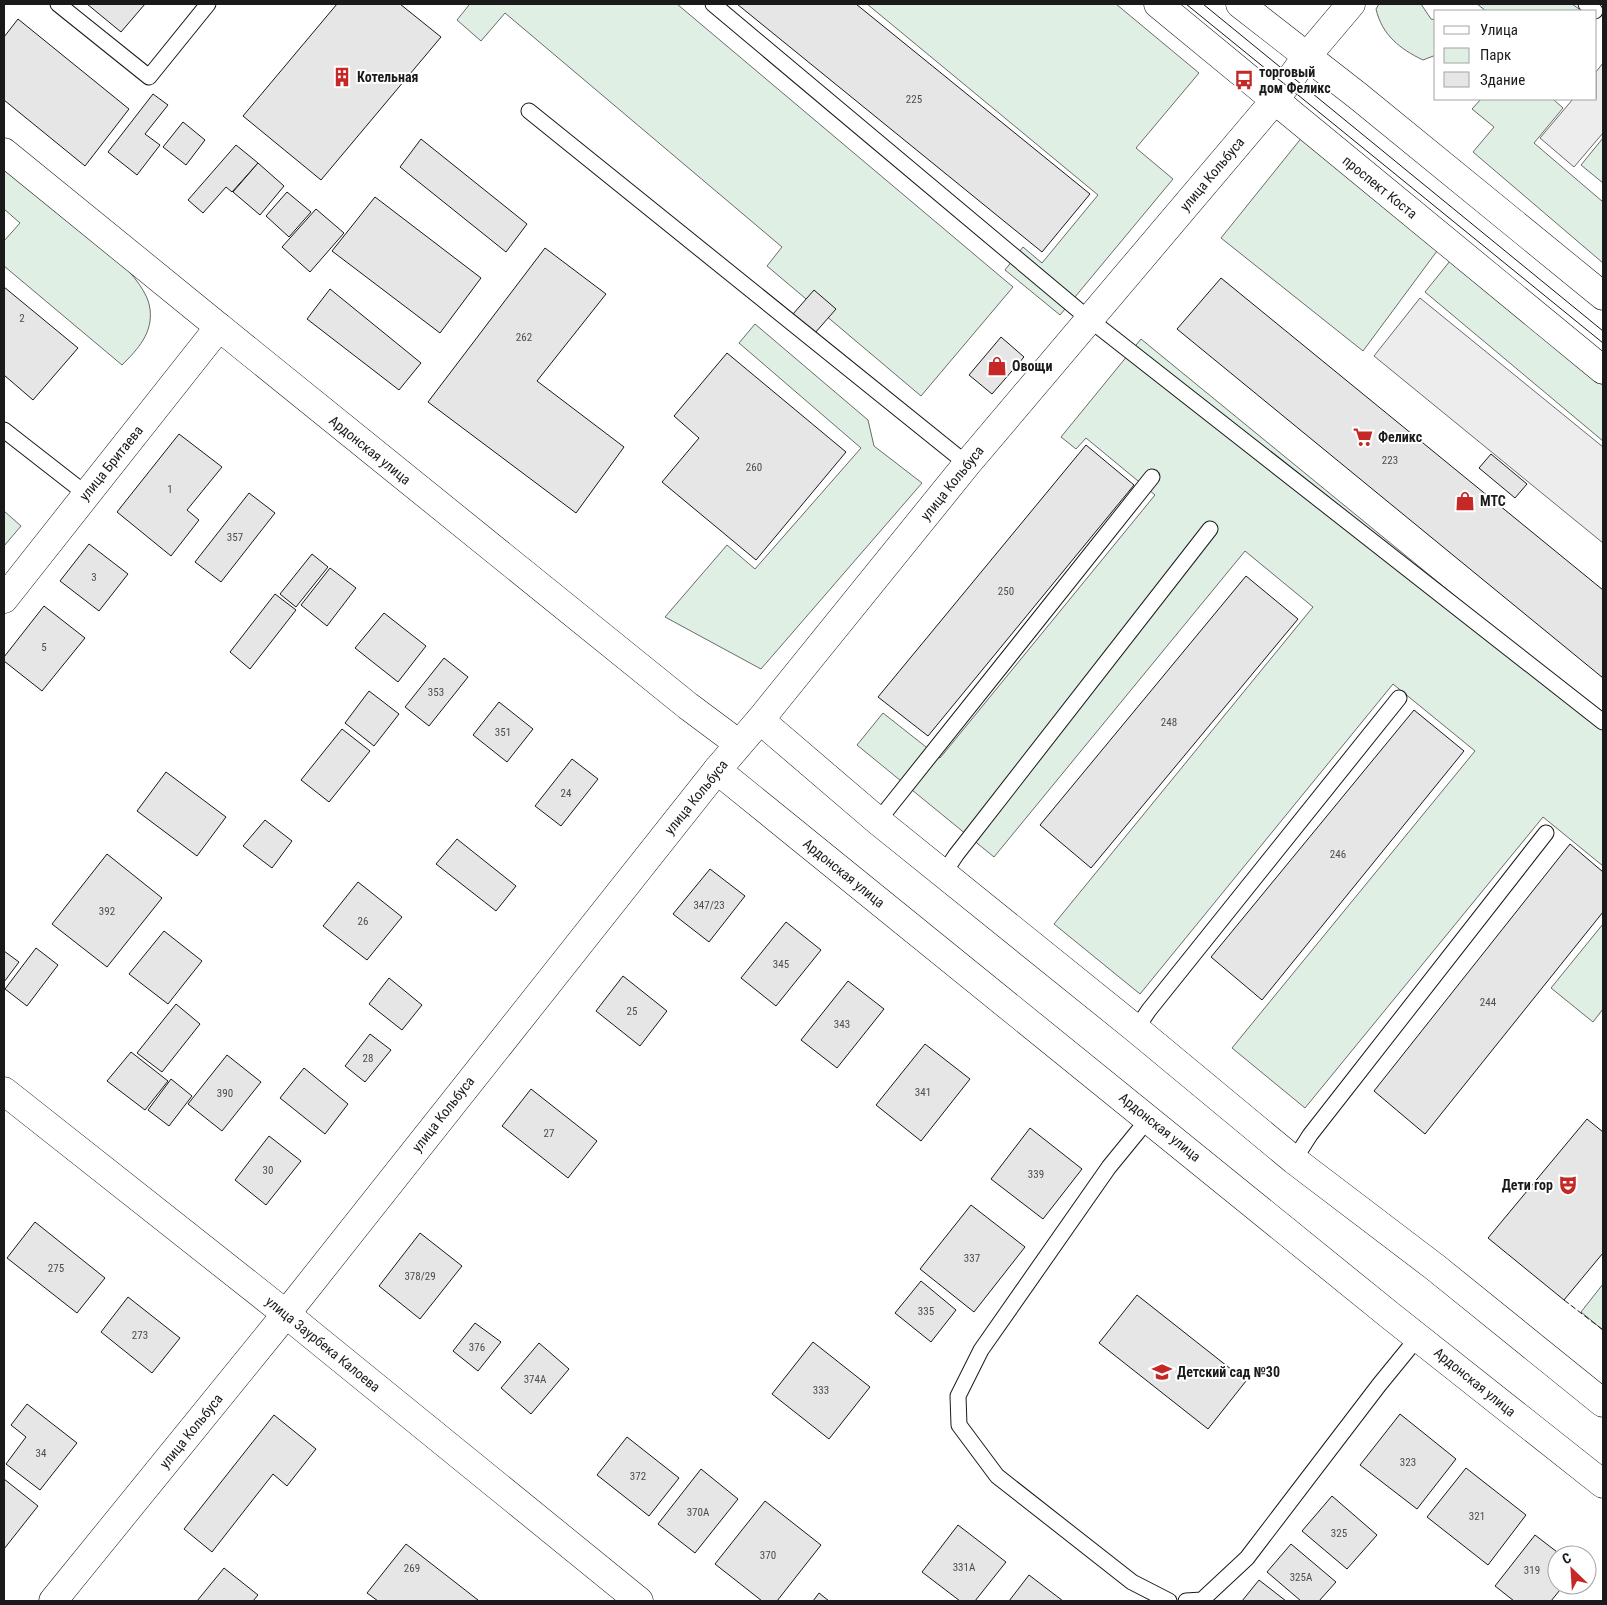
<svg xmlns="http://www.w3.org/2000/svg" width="1607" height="1605" font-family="'Roboto Condensed',sans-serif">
<rect width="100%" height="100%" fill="#fff"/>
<g fill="#e0efe3" stroke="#6a6a6a">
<polygon points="468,4 677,4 1013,287 921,396 767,266 782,247 505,13 481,41 457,20 469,5"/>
<polygon points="867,4 1116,4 1199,73 1136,148 1173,179 1060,315 1005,270 1023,247 1042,263 1098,195"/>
<path d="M 1379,4 L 1421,4 L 1431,19 L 1436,20 L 1436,55 L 1423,60 C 1400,49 1382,35 1376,9 Z"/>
<polygon points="1477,4 1572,4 1582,11 1486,11"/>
<polygon points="1481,99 1553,99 1563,108 1534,143 1603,202 1603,263 1473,152 1494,127 1472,109"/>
<polygon points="1303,136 1440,247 1363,351 1221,238"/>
<polygon points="1603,138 1603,183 1581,165"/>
<path d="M 4,161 C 25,179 46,198 68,216 C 91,236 147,278 150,309 C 153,333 138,349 122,365 L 4,266 L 4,241 L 20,223 L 4,209 Z"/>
<polygon points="1450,261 1603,385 1603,441 1425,292"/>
<polygon points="755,324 868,420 874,446 922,483 761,669 665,617 727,545 755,569 861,448 739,343"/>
<polygon points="1141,339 1603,717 1603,866 1543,817 1305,1108 1232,1048 1475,751 1393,684 1140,994 1054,924 1313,607 1245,551 994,857 857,745 883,713 940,758 1155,495 1086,438 1076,449 1061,437"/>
<polygon points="4,511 21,526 4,546"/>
<polygon points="1603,924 1603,1009 1593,1022 1551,988"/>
<polygon points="1603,1284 1603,1330 1581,1312"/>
</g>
<g fill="#ededed" stroke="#6a6a6a">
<polygon points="1603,63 1603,133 1574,167 1540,138 1573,99 1596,99 1596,72"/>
<polygon points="1420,298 1603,447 1603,543 1374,356"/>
</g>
<g fill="#e6e6e6" stroke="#1a1a1a">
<polygon points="87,4 145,4 121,32"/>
<polygon points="337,4 400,4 441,37 321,180 243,116"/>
<polygon points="737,4 856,4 1090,194 1042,252"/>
<polygon points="18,19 129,109 85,166 4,100 4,37"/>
<polygon points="153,94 168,105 145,134 160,145 137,175 108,152"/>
<polygon points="183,122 205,140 186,165 163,147"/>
<polygon points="421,139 527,224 506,252 400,167"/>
<polygon points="236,145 258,163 232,192 226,187 203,213 188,200"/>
<polygon points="258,163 284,186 260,215 233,192"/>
<polygon points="287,192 311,212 289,237 266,216"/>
<polygon points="375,197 481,278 440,333 332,251"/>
<polygon points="316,209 344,233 310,272 282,247"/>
<polygon points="545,248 606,294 537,381 624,447 576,513 428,402"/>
<polygon points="1221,278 1603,590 1603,678 1177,329"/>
<polygon points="4,287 78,348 33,400 4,375"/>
<polygon points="330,289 421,363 399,390 307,319"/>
<polygon points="814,290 836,309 815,333 793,314"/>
<polygon points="1001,337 1024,357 992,394 969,375"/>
<polygon points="727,353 846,452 756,560 662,482 699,438 674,416"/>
<polygon points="179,434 222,467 187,510 199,520 171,556 117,512"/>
<polygon points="1086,445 1134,485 928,736 878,697"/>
<polygon points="1491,454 1527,484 1515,498 1479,468"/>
<polygon points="249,493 275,513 221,582 195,562"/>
<polygon points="89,544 128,574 99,611 60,581"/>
<polygon points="312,554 328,567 296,607 280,594"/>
<polygon points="330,568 356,588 327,626 301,605"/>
<polygon points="1246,576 1298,619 1091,868 1040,825"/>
<polygon points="275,594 296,610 250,669 230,652"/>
<polygon points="44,606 85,638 42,691 4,661 4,657"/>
<polygon points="384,613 426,646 398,682 355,648"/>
<polygon points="444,658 468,677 429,726 405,707"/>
<polygon points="369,691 399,714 374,746 345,723"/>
<polygon points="499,702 533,729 507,762 473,735"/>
<polygon points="1414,710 1464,751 1262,1000 1211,957"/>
<polygon points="342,729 370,751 329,802 301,780"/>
<polygon points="572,759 598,779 561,826 535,806"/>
<polygon points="166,772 226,817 197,856 137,811"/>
<polygon points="265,820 292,841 272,868 243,846"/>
<polygon points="457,839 516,886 496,911 436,864"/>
<polygon points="1570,844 1603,872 1603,912 1425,1134 1374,1091"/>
<polygon points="107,854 162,898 107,967 52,924"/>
<polygon points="710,869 745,896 709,942 673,914"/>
<polygon points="358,882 402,917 367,960 323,926"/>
<polygon points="786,922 821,950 776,1006 741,978"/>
<polygon points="164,931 202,961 168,1004 129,974"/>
<polygon points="36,948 58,965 27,1006 5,989"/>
<polygon points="4,951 19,962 4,982"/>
<polygon points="623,976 667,1011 640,1046 596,1011"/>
<polygon points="389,978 422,1005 402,1030 369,1004"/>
<polygon points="848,981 884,1009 837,1068 801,1040"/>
<polygon points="176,1004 200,1024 162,1072 137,1053"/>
<polygon points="370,1034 391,1050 365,1082 345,1066"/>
<polygon points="925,1044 970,1079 921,1141 876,1105"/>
<polygon points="131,1052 168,1081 145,1110 107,1081"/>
<polygon points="227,1055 261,1082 222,1131 188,1104"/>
<polygon points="304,1068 348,1104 325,1134 280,1098"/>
<polygon points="171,1079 192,1096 169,1126 148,1110"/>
<polygon points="531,1089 597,1141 568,1178 502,1126"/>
<polygon points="1587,1119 1603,1132 1603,1253 1564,1300 1488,1238"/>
<polygon points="1030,1128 1082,1169 1043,1219 991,1179"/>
<polygon points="269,1136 301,1161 266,1205 235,1180"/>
<polygon points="971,1205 1025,1247 974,1312 920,1269"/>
<polygon points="35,1222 105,1278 77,1313 7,1258"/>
<polygon points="420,1233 462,1266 420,1319 379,1286"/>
<polygon points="921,1281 956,1310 931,1342 895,1313"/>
<polygon points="1137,1295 1246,1381 1208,1429 1099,1343"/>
<polygon points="128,1297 180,1338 152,1373 101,1332"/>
<polygon points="475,1323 501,1342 478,1371 453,1351"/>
<polygon points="813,1342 870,1387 829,1439 772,1394"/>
<polygon points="539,1343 569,1369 531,1414 501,1388"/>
<polygon points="27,1404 77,1443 40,1490 6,1464 26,1437 11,1425"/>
<polygon points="1400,1414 1456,1459 1417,1509 1360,1465"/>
<polygon points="274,1415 316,1449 287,1486 273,1474 212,1552 184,1529"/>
<polygon points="627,1437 679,1478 649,1516 597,1475"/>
<polygon points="1466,1468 1526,1515 1488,1565 1427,1517"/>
<polygon points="701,1469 738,1499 695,1553 658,1524"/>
<polygon points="4,1479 38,1506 4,1549"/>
<polygon points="1332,1496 1377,1535 1347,1569 1302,1531"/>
<polygon points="765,1501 821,1545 777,1601 762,1601 715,1564"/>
<polygon points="958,1525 1006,1562 975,1601 960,1601 922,1572"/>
<polygon points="1535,1535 1561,1555 1557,1555 1557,1585 1564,1585 1551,1601 1514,1601 1495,1586"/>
<polygon points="406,1544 478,1600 477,1601 378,1601 367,1593"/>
<polygon points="1291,1544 1336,1582 1319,1601 1301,1601 1267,1572"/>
<polygon points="224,1568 258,1595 253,1601 197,1601"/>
<polygon points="1029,1575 1063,1601 1009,1601"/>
<polygon points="1259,1580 1286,1601 1242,1601"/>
<polygon points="819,1593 829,1601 813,1601"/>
</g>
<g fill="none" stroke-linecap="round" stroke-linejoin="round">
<defs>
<g id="lane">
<polyline points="58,4 149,77 208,4"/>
<polyline points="713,4 1089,319 1603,722"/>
<polyline points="1586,4 1595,11"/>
<polyline points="529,111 967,464"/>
<polyline points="4,430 86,494"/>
<polyline points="878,821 1152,477"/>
<polyline points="944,873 956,855 1210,529"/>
<polyline points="1136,1029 1149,1010 1399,698"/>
<polyline points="1149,1118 1109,1167 981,1350 958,1396 959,1425 997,1476 1132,1582 1169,1601"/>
<polyline points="1294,1160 1310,1135 1546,833"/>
<polyline points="1186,1601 1202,1600 1247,1558 1379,1385 1419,1336"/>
</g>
<g id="street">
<polyline points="1307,56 1351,4"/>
<polyline points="4,152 219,327"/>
<polyline points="4,1091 286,1314 639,1601"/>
<polyline points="53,1601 286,1314 717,770"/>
</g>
<g id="secondary">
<polyline points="1307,56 1275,100 967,464 760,720 717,770 1392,1317 1603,1484"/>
<polyline points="4,599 219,327 688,706 739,744"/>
<polyline points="760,720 878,821 1136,1029 1294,1160 1436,1268 1603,1403"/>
</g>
<g id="primary">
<polyline points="1158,4 1603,370"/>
<polyline points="1240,4 1358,96 1603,296"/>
</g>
</defs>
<use href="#lane" stroke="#1a1a1a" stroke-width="17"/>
<use href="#street" stroke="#1a1a1a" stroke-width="29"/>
<use href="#secondary" stroke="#1a1a1a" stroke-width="29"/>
<use href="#primary" stroke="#1a1a1a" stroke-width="29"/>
<use href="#lane" stroke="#fff" stroke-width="15"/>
<use href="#street" stroke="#fff" stroke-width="28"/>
<use href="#secondary" stroke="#fff" stroke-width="28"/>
<use href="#primary" stroke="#fff" stroke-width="28"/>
<g stroke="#1a1a1a" stroke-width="1">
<polyline points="1186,4 1603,343"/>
<polyline points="1203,4 1603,331"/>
</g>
<polyline stroke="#1a1a1a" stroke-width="1" stroke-dasharray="6 2.5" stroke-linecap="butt" points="1564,1300 1603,1330"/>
</g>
<defs>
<symbol id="building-bare" viewBox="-9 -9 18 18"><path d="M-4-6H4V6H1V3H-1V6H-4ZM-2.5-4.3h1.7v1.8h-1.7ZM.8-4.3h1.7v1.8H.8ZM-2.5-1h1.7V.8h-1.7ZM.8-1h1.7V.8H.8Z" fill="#c62828" stroke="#fff" stroke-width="2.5" paint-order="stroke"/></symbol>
<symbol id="bus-bare" viewBox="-9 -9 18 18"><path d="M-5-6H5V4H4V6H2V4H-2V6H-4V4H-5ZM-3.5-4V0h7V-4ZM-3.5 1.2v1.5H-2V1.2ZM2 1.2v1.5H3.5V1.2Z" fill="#c62828" stroke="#fff" stroke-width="2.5" paint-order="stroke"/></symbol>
<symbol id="shop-bare" viewBox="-9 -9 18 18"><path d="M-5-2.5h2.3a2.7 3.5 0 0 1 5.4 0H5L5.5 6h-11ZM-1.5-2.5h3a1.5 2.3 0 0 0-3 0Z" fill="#c62828" stroke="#fff" stroke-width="2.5" paint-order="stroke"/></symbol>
<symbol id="supermarket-bare" viewBox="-9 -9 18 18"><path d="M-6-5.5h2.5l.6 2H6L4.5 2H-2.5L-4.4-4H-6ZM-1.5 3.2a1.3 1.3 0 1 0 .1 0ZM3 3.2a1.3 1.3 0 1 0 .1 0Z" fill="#c62828" stroke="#fff" stroke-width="2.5" paint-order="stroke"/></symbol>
<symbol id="theatre-bare" viewBox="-9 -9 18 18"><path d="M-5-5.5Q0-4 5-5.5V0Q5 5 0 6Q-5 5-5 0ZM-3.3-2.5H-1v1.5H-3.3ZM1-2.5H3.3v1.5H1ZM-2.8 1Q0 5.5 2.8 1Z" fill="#c62828" stroke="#fff" stroke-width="2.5" paint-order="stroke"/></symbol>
<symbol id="school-bare" viewBox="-9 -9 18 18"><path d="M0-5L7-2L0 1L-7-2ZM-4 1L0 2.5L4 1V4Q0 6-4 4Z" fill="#c62828" stroke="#fff" stroke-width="2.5" paint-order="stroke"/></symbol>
</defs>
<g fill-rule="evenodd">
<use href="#building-bare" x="328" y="63" width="28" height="28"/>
<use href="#bus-bare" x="1230" y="66" width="28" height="28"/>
<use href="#shop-bare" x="983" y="352" width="28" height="28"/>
<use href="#supermarket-bare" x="1349" y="423" width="28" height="28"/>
<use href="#shop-bare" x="1451" y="487" width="28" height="28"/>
<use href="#theatre-bare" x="1554" y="1171" width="28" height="28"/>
<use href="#school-bare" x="1148" y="1358" width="28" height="28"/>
</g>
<g text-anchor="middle" stroke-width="4" stroke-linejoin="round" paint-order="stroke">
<g font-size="11" fill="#4d4d4d">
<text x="914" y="103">225</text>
<text x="22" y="322">2</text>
<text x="524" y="341">262</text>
<text x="1390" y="464">223</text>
<text x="754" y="471">260</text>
<text x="170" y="493">1</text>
<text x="235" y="541">357</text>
<text x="94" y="581">3</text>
<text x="1006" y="595">250</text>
<text x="44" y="651">5</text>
<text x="436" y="696">353</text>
<text x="1169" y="726">248</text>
<text x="503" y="736">351</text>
<text x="566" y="797">24</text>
<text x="1338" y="858">246</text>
<text x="709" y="909">347/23</text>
<text x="107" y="915">392</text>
<text x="363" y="925">26</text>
<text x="781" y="968">345</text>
<text x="1488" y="1006">244</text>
<text x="632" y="1015">25</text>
<text x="842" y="1028">343</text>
<text x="368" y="1062">28</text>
<text x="923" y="1096">341</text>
<text x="225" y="1097">390</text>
<text x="549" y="1137">27</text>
<text x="268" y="1174">30</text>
<text x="1036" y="1178">339</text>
<text x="972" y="1262">337</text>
<text x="56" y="1272">275</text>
<text x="420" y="1280">378/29</text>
<text x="926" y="1315">335</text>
<text x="140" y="1339">273</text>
<text x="477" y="1351">376</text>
<text x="535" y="1383">374А</text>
<text x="821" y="1394">333</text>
<text x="41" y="1457">34</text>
<text x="1408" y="1466">323</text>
<text x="638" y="1480">372</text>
<text x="698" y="1516">370А</text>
<text x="1477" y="1520">321</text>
<text x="1339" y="1537">325</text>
<text x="768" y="1559">370</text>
<text x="964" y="1571">331А</text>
<text x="412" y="1572">269</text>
<text x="1532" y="1574">319</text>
<text x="1301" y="1581">325А</text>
</g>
<g font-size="14" font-weight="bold" fill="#1a1a1a" stroke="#fff" text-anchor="start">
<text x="1259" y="77">торговый<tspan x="1259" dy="16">дом Феликс</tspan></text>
<text x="357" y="82">Котельная</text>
<text x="1012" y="371">Овощи</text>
<text x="1378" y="442">Феликс</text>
<text x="1480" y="506">МТС</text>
<text x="1553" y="1190" text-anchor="end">Дети гор</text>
<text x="1177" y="1377">Детский сад №30</text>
</g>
<g font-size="14" fill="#1a1a1a" stroke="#fff">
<text transform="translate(1212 174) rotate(-50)" y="5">улица Кольбуса</text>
<text transform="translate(1380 187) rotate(39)" y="5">проспект Коста</text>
<text transform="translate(370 450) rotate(39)" y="5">Ардонская улица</text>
<text transform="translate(111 463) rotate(-51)" y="5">улица Бритаева</text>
<text transform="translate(952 483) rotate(-51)" y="5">улица Кольбуса</text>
<text transform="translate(696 797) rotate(-51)" y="5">улица Кольбуса</text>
<text transform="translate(844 873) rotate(39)" y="5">Ардонская улица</text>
<text transform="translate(443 1114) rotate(-52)" y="5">улица Кольбуса</text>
<text transform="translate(1160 1127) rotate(39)" y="5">Ардонская улица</text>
<text transform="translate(323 1344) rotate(39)" y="5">улица Заурбека Калоева</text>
<text transform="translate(1475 1382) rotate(39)" y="5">Ардонская улица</text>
<text transform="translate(191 1431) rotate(-51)" y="5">улица Кольбуса</text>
</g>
</g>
<rect width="1607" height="1605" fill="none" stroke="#1a1a1a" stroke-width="10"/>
<rect x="1434" y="10" width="162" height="90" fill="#ffffff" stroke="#a3a3a3"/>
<rect x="1444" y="26" width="25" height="8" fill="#ffffff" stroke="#a3a3a3"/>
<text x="1480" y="35" font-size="15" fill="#1a1a1a">Улица</text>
<rect x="1444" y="48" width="25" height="15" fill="#e0efe3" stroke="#a3a3a3"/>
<text x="1480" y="60" font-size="15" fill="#1a1a1a">Парк</text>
<rect x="1444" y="72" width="25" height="15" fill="#e6e6e6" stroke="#a3a3a3"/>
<text x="1480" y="85" font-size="15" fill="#1a1a1a">Здание</text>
<g transform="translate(1572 1570) rotate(335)"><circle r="24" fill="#ffffff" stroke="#a3a3a3"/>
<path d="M0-4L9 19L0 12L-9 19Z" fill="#c62828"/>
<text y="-8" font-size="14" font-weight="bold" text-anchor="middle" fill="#1a1a1a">С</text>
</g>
</svg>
